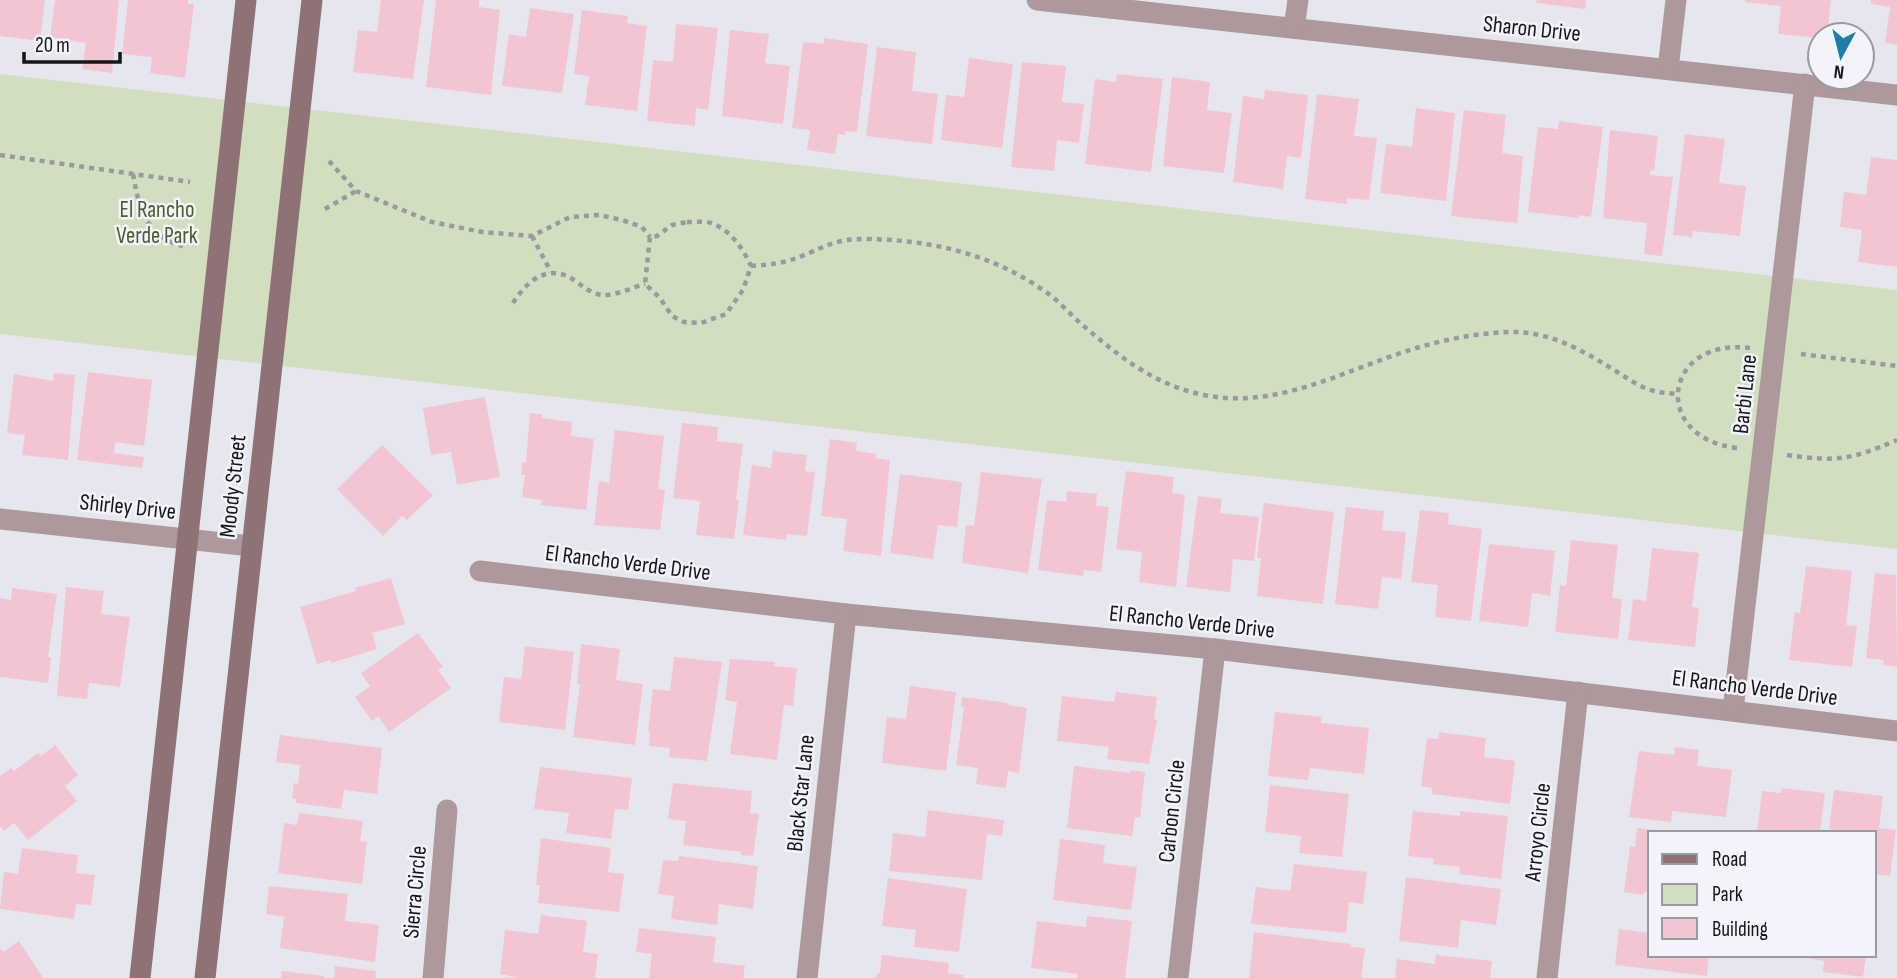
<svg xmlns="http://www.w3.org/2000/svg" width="1897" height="978" font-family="'Sofia Sans Condensed',sans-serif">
<rect width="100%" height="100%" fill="#e6e7ee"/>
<polygon fill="#d2dec0" points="0,74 1897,290 1897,549 0,334"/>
<g fill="#f3c5d3">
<polygon points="0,0 45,0 40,41 0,36"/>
<polygon points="55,0 119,0 112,73 82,69 86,43 50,38"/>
<polygon points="128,0 188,0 188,4 194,4 185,78 150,73 152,57 122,54"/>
<polygon points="381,0 424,0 413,79 353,72 358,30 377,32"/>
<polygon points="436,0 479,0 479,7 500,10 491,95 426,87"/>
<polygon points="1537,0 1586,0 1585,9 1536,3"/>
<polygon points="1745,0 1831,0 1827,35 1820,35 1820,38 1778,34 1781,6 1745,2"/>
<polygon points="1871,0 1897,0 1897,45 1885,43 1890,7 1871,4"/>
<polygon points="530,8 574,14 562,93 502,86 509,34 526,37"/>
<polygon points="582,10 628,16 627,23 647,26 637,111 585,105 589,76 574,74"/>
<polygon points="676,24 718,28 708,110 696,108 695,126 647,121 653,60 673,62"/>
<polygon points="730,30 769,34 765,63 790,66 783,124 722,116"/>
<polygon points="824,38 868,44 857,132 845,131 845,135 838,134 835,154 807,150 810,130 792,128 803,42 824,44"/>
<polygon points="877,47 916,52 912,91 938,94 932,144 866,136"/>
<polygon points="969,58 1013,64 1002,148 941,140 946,95 964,97"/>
<polygon points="1022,62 1066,66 1062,102 1084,104 1079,143 1057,140 1054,171 1011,167"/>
<polygon points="1117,74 1163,79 1151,172 1085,164 1095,79 1116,82"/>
<polygon points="1172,77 1210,82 1207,110 1232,113 1224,173 1163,166"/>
<polygon points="1265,90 1308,95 1301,158 1287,156 1283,189 1233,182 1243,96 1264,99"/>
<polygon points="1317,94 1359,99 1354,136 1377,138 1369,200 1347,198 1347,204 1305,199"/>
<polygon points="1416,108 1455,113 1446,201 1380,193 1386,144 1412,147"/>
<polygon points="1464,110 1506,115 1502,153 1523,156 1517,223 1451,216"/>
<polygon points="1559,121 1603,127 1591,217 1579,215 1579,218 1528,212 1538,127 1558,129"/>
<polygon points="1610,130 1658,136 1654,171 1651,170 1650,175 1673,177 1662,256 1644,254 1647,223 1603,218"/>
<polygon points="1685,134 1725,139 1719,183 1746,186 1740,236 1693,231 1692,237 1673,235"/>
<polygon points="1871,157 1897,160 1897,267 1858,262 1862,230 1840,227 1844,192 1866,195"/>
<polygon points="88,372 152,380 144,446 115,442 114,453 144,457 142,468 77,460"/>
<polygon points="54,373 75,375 68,460 22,455 25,435 7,433 14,374 53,381"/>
<polygon points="485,397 500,477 457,485 451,452 431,455 423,408"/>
<polygon points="530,413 542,414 542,418 572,422 571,436 594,439 586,510 541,505 542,500 522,497 525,475 521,475 522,462 526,463"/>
<polygon points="682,423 718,427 717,441 743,444 736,499 739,500 734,539 696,535 700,501 673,498"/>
<polygon points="615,430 664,436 658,489 665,490 660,530 594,525 599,481 609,483"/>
<polygon points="830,439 857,443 856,451 876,454 875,458 890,460 881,556 843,551 847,519 821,516"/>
<polygon points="382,445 433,495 407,520 402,516 383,536 337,489"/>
<polygon points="773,451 807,455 805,471 815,472 807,536 787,534 786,540 743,535 752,465 771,468"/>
<polygon points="1126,471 1174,477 1172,493 1185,495 1176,587 1139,582 1142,552 1116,549"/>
<polygon points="981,472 1042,479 1028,573 962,563 966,525 974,526"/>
<polygon points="900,474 962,482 957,527 938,525 933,559 890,553"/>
<polygon points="1067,491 1097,494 1096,506 1109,507 1101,572 1084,570 1083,576 1038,570 1047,500 1066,502"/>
<polygon points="1198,496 1222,499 1220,513 1259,517 1254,561 1233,559 1230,592 1186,587"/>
<polygon points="1264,503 1334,512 1323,604 1257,596 1261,558 1257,558"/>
<polygon points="1346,507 1384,511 1382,530 1406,532 1401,579 1382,577 1378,609 1335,604"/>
<polygon points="1420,510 1449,513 1448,524 1482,529 1471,621 1435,617 1438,585 1411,582"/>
<polygon points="1571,540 1618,545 1612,598 1622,599 1618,639 1555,632 1560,585 1566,586"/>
<polygon points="1489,544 1555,551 1550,596 1532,593 1528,627 1479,621"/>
<polygon points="1652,548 1699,553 1692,607 1699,608 1695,647 1628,640 1633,599 1646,601"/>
<polygon points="1806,566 1852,571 1846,625 1857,626 1852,667 1789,660 1795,612 1800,613"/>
<polygon points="1875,573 1896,575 1897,667 1883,665 1884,660 1866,658"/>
<polygon points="391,578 405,624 372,633 377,649 331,663 331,660 317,664 300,607 356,591 355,588"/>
<polygon points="66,587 104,591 101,614 130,617 120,687 89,683 87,699 57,696"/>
<polygon points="12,588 57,594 48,657 51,657 48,683 0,677 0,598 11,600"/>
<polygon points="418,633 443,667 438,670 451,688 389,732 378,716 372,721 355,697 370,686 361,673"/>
<polygon points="581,644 620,649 616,680 643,684 635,745 573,737 580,684 577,684"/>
<polygon points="525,646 574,652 565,730 499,722 504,677 521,679"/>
<polygon points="674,657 722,662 707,761 669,757 670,748 649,746 650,732 648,731 653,689 670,691"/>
<polygon points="730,659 775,662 774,666 797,668 793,706 784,705 777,760 730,754 737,702 725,700"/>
<polygon points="910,686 956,692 946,771 882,763 887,717 906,719"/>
<polygon points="1116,692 1157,697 1154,719 1157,720 1149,764 1107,759 1109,747 1057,741 1062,696 1114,702"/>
<polygon points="962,697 1008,703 1008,705 1027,708 1019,773 1008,771 1006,788 976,784 978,768 956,765 964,707 961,707"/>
<polygon points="1275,712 1322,717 1321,723 1369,728 1364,774 1310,768 1308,780 1268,776"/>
<polygon points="1439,732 1486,738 1484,757 1515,761 1510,804 1432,794 1432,788 1421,786 1427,738 1438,739"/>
<polygon points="280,735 382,748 377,794 344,790 341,809 296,803 296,799 292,798 294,783 298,784 300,765 276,762"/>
<polygon points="55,745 78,775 65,786 77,801 28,840 14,823 4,831 0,826 0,776 11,768 14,771 38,753 41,756"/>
<polygon points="1675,747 1699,750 1697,766 1732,770 1726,817 1672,811 1671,822 1629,817 1639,751 1674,755"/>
<polygon points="1074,766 1130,773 1130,770 1145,772 1140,818 1135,817 1132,836 1067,828"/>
<polygon points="540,767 632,778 628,810 615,809 611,839 566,833 569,813 534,809"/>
<polygon points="673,783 752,791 750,813 759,814 753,856 741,855 741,852 683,845 686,821 668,819"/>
<polygon points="1270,785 1349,794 1342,857 1299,853 1301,836 1265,832"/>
<polygon points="1782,788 1825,793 1820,833 1757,833 1762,791 1781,793"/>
<polygon points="1834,790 1883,796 1879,828 1896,830 1890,876 1874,874 1874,833 1832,833 1832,829 1829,829"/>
<polygon points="928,810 1004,820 1002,836 987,834 982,880 889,871 893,833 925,837"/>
<polygon points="1413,811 1460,816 1460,811 1508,816 1501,879 1459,874 1460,867 1433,864 1434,859 1408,856"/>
<polygon points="299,813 363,821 360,841 367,842 362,884 278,873 284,823 297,825"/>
<polygon points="1637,828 1664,831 1650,833 1650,893 1644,892 1644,895 1624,892 1630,846 1635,847"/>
<polygon points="541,838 611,848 608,872 624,874 619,912 538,903 540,885 536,885"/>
<polygon points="1060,839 1105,845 1103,863 1137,867 1131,910 1053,900"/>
<polygon points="22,848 78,855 76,873 95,875 91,905 76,904 74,919 0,909 4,872 18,874"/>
<polygon points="679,856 758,866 753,909 719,904 717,925 671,919 674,896 658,894 663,860 678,861"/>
<polygon points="1294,864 1367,872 1363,904 1349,902 1346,933 1251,924 1256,887 1290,891"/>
<polygon points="1406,877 1501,889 1496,925 1461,920 1458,948 1399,941"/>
<polygon points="888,878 967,889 959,952 914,947 916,930 882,926"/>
<polygon points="269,886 348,894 345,921 379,925 375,962 280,948 284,917 266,914"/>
<polygon points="541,915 587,921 583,952 598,954 595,978 519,978 500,974 505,930 538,934"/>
<polygon points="1087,916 1132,921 1125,978 1077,978 1078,974 1031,968 1037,921 1086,927"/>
<polygon points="639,928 716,937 713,962 745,966 743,978 649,978 652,954 636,952"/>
<polygon points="1619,929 1650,933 1650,955 1709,955 1707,976 1615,965"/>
<polygon points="1254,932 1351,944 1350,947 1365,948 1361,978 1249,978"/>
<polygon points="19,941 43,978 0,978 0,948 3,952"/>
<polygon points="882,955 949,963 948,973 964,975 963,978 876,978 877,973 880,973"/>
<polygon points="1436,955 1492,961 1490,978 1395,978 1397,959 1435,964"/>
<polygon points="1791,955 1866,955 1863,977 1823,972 1824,961"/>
<polygon points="335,966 376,971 375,978 334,978"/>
<polygon points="282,971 324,976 324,978 281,978"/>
</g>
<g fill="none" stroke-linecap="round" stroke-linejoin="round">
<g stroke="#999a9f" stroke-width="4.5" stroke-dasharray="5 5" stroke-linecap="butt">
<polyline points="0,155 190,182"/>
<polyline points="329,161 356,191 432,222 482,232 532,236 570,217 599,215 622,220 642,227 650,237"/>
<path d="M 133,174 C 139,208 145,236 183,246"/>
<polyline points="325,209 356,191"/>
<path d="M 687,222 C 695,222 705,221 711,223 C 731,230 743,249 751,266 L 743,290 L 726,314 L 701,323 L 684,322 L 672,316 L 660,298 L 645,284 L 650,237 L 657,236 L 672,225 Z"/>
<polyline points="532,236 551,272"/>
<path d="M 751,266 C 764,265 776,264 788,261 C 820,251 830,238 868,239 C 931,240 991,254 1043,290 C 1056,298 1067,311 1078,321 C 1116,354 1153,385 1204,395 C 1277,410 1345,370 1413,349 C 1446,339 1482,332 1516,332 C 1552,333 1584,351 1614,370 C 1626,377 1637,386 1651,390 C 1659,393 1668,393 1677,394"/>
<path d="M 513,303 C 525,284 543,266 567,276 C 581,283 590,296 607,295 C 619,294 634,287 645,284"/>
<polyline points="1801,354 1897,366"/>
<path d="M 1737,448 C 1650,438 1663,337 1750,348"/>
<path d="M 1787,455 C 1837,462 1850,460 1897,440"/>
</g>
<g stroke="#ad989b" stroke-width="21">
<polyline points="1037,0 1897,95"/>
<polyline points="1294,28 1298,0"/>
<polyline points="1668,69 1676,0"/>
<polyline points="0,519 251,546"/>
<polyline points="480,571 846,614 1215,649 1897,731"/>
<polyline points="1733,710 1805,84"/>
<polyline points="433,978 447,810"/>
<polyline points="807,978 846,614"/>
<polyline points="1178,978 1215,649"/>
<polyline points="1547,978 1578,692"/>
</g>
<g stroke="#8f7276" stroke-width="21">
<polyline points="140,978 246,0"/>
<polyline points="205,978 312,0"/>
</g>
</g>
<g text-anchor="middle" stroke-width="5" stroke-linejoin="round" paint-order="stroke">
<g font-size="23" fill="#151618" stroke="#f3f4fb">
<text transform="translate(1532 28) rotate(6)" y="8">Sharon Drive</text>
<text transform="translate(1744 394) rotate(-84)" y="8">Barbi Lane</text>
<text transform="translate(232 486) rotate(-84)" y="8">Moody Street</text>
<text transform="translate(128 506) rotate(6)" y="8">Shirley Drive</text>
<text transform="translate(628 562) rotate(7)" y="8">El Rancho Verde Drive</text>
<text transform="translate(1192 621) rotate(6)" y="8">El Rancho Verde Drive</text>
<text transform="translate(1755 687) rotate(7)" y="8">El Rancho Verde Drive</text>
<text transform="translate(800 793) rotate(-84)" y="8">Black Star Lane</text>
<text transform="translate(1171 811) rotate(-84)" y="8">Carbon Circle</text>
<text transform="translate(1537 832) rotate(-84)" y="8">Arroyo Circle</text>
<text transform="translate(414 892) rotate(-85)" y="8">Sierra Circle</text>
</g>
<g font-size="23" fill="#4c5d25" stroke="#f3f4fb">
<text x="157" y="217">El Rancho<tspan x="157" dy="26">Verde Park</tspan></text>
</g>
</g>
<rect x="1648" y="831" width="228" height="126" fill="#f3f4fb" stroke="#9a9ba0" stroke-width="2"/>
<rect x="1662" y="854" width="35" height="10" fill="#8f7276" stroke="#9a9ba0" stroke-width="2"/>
<text x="1712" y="866" font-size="21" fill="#151618">Road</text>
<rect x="1662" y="884" width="35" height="21" fill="#d2dec0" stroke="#9a9ba0" stroke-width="2"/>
<text x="1712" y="901" font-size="21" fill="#151618">Park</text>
<rect x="1662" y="918" width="35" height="21" fill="#f3c5d3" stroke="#9a9ba0" stroke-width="2"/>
<text x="1712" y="936" font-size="21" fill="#151618">Building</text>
<g transform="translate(1841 56) rotate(187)"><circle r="33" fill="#f3f4fb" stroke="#9a9ba0" stroke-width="2"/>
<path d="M0-5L12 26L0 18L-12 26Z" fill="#1d7eaa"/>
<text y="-10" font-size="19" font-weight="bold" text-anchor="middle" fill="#151618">N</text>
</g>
<path d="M24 52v10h96v-10" fill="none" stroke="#151618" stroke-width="3.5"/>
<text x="35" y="52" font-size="21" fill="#151618" stroke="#f3f4fb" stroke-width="5" paint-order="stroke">20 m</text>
</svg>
